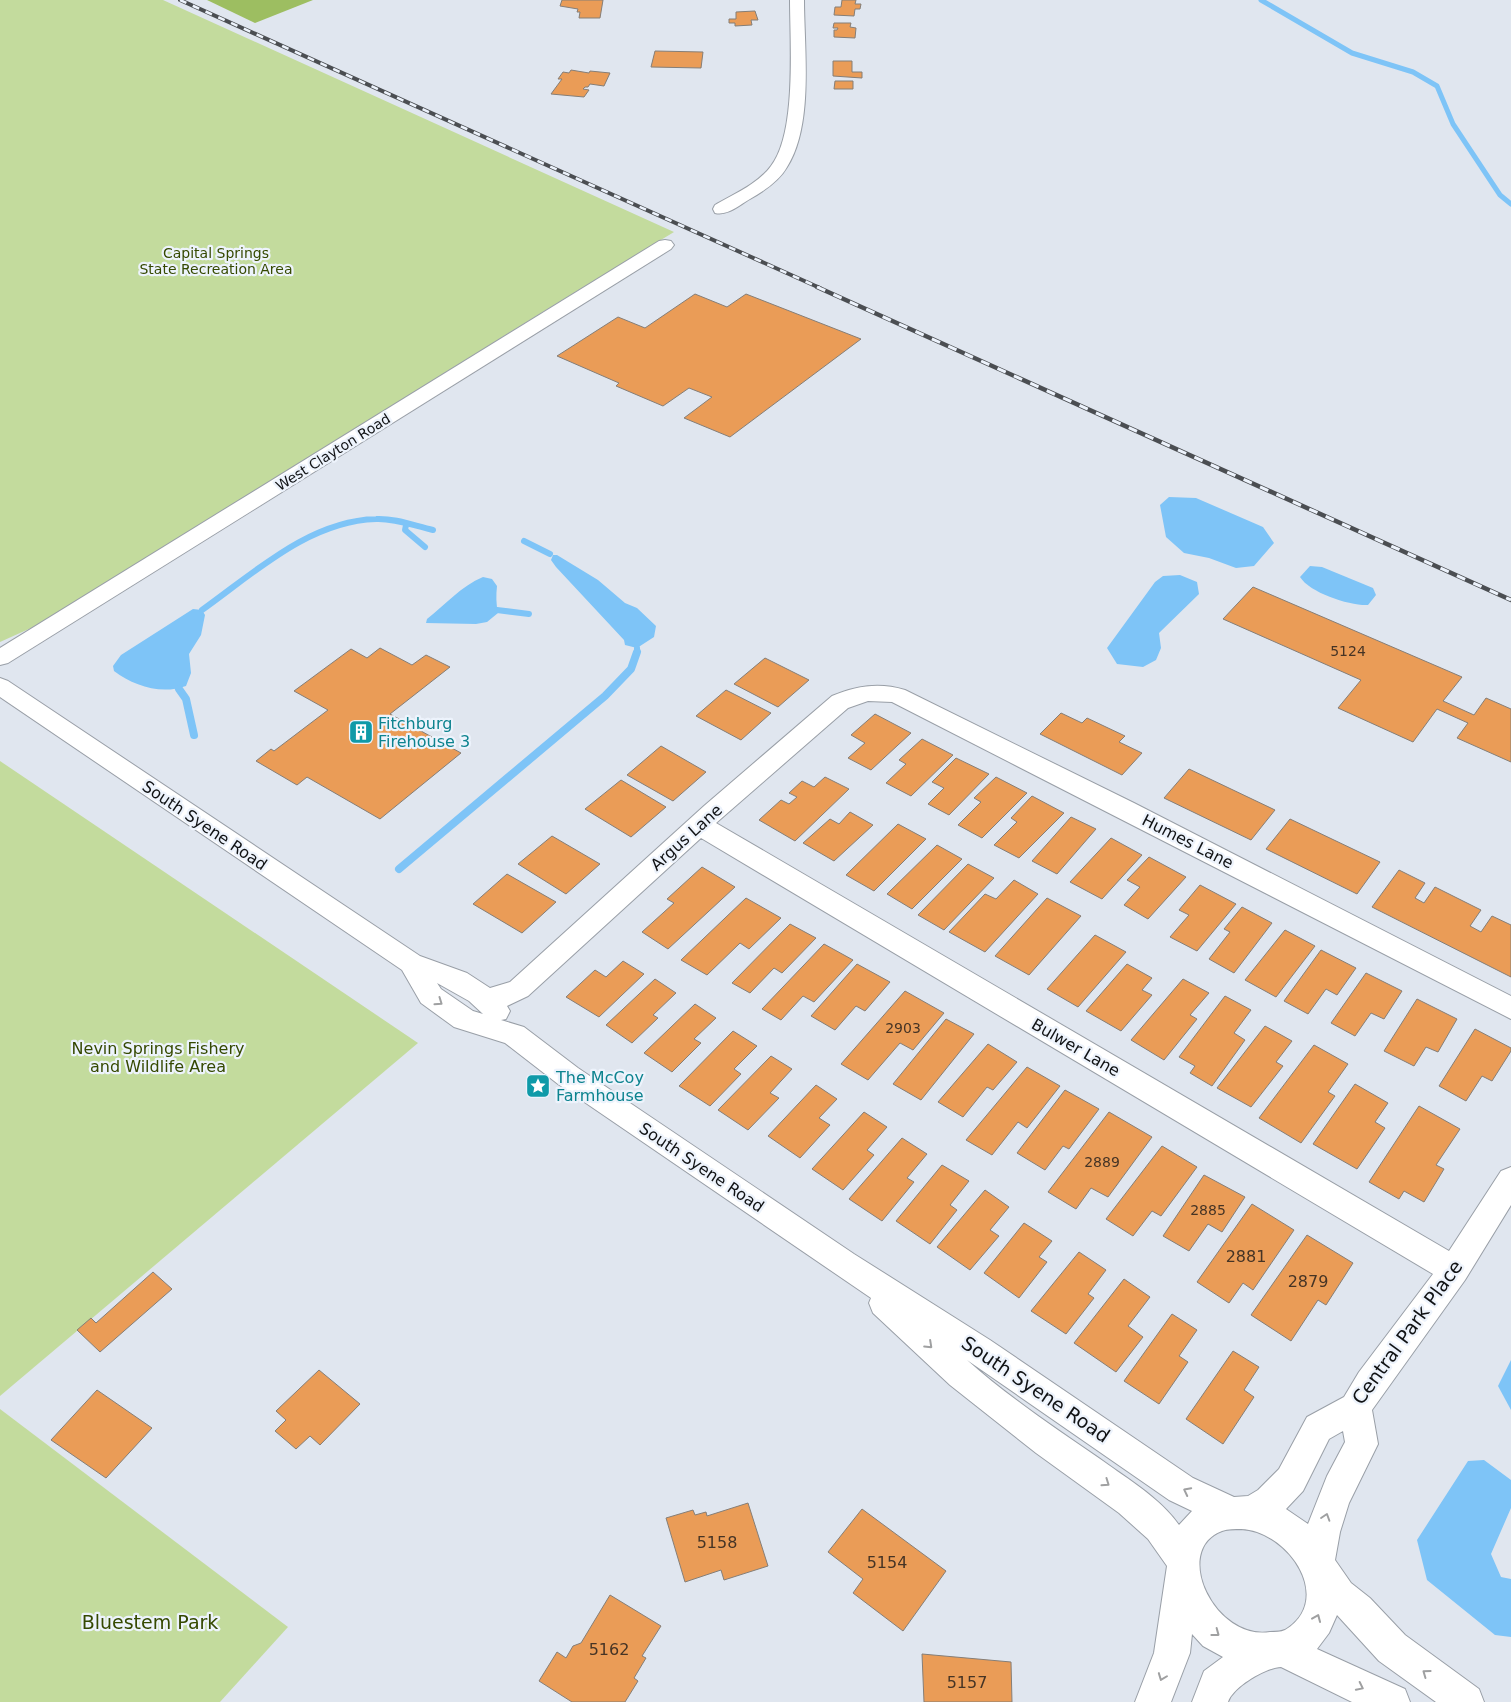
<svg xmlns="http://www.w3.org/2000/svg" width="1511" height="1702" font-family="'DejaVu Sans',sans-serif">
<rect width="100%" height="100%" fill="#e0e6ef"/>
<g fill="#c3db9d">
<polygon points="0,0 163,0 674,232 554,305 115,578 40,624 0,642"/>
<polygon points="0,761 418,1043 0,1396"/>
<polygon points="0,1409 288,1627 220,1702 0,1702"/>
</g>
<polygon fill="#9dbe61" points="207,0 313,0 255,23"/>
<g fill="#7ec4f7">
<polygon points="1169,497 1196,498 1263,527 1274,543 1254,566 1236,568 1209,558 1184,553 1166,537 1160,505"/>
<polygon points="553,555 557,555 598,580 625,603 637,608 656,626 654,637 637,648 625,645 624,640 556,567 551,560"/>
<path d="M 1310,566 L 1322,567 L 1373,588 L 1376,595 L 1368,605 C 1350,606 1310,593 1300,577 Z"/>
<polygon points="1180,575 1197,582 1199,594 1159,633 1161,648 1156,660 1143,667 1117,664 1107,648 1155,582 1163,576"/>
<path d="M 483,577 L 492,579 L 497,586 C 496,595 496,604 498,613 L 487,622 L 476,624 L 426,623 L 427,619 C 445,605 461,586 483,577 Z"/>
<path d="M 193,609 L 202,610 L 205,615 L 201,635 L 189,654 L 191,673 L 186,686 C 161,695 134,686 114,671 L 113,666 L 121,655 Z"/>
<polygon points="1511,1360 1511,1410 1498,1386"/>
<polygon points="1484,1460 1511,1480 1511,1508 1491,1554 1501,1577 1511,1579 1511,1637 1495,1635 1427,1580 1417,1540 1468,1461"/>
</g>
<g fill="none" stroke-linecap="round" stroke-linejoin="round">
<polyline stroke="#7ec4f7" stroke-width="5" points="1261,0 1352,53 1413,72 1437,86 1453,124 1500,195 1511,204"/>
<g stroke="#7ec4f7" stroke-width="6">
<polyline points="406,525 405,530 425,547"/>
<polyline points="524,541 550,554"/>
<path d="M 202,610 C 254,573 309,521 376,519 C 395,518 415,526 433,530"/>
<polyline points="497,610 529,614"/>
<polyline points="637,653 637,648"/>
</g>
<g stroke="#7ec4f7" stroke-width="8">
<polyline points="179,689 186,699 194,735"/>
<polyline points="399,869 605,696 631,669 637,652"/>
</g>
</g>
<g fill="#ea9c57" stroke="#857e77">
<polygon points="562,0 603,0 600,18 579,18 580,12 577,12 578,9 560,6"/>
<polygon points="842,0 856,0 855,4 861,4 860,9 855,9 854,16 834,15 835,7 841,7"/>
<polygon points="755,11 758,20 751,20 752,25 735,26 735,23 729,23 729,19 736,19 736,12"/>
<polygon points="834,23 851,23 850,27 856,28 855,38 834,37 834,30 837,30 838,28 833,28"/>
<polygon points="655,51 703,52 701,68 651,67"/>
<polygon points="833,61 852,61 852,72 862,72 862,78 833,76"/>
<polygon points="571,70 589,73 590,71 610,73 604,86 590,84 588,87 585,87 583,89 589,90 584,97 551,94 562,79 558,79 563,72 569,73"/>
<polygon points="835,81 853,81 853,89 834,89"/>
<polygon points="695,294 727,307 746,294 861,339 730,437 684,418 712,397 689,388 663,406 616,386 619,383 557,356 618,317 645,328"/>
<polygon points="1253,587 1462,677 1443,701 1474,715 1486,698 1511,709 1511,762 1457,738 1468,723 1437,709 1413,742 1338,708 1361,680 1223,619"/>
<polygon points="380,648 412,665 426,655 450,667 390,714 461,753 380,819 307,777 297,785 256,761 271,749 274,751 328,710 294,691 351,649 367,658"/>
<polygon points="765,658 809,680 778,707 734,684"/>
<polygon points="726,690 771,713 741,740 696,716"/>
<polygon points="1061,713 1082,723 1087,718 1125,736 1119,742 1142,753 1122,775 1040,734"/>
<polygon points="875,714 911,733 871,770 848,758 865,743 851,735"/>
<polygon points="922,739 953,755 911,796 886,783 906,764 899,760"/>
<polygon points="661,746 706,772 673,801 627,775"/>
<polygon points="956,758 989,774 949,815 928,804 944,788 932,782"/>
<polygon points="1189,769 1275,810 1251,840 1164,798"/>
<polygon points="825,777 849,789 795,841 759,820 781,800 789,804 797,797 789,793 802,781 814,787"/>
<polygon points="996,777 1027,793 982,838 958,825 981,802 974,798"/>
<polygon points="621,780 666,807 631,837 585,809"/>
<polygon points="1032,796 1064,813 1019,858 994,845 1017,822 1011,818"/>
<polygon points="850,812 873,825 834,861 803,843 830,819 839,824"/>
<polygon points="1071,817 1096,829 1057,874 1032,861"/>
<polygon points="1290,819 1380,862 1357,894 1266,849"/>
<polygon points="898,824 926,839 874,891 846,875"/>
<polygon points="552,836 600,864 566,894 518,864"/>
<polygon points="1111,838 1142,855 1102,899 1070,882"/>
<polygon points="937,845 962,859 912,909 887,894"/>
<polygon points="1149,857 1186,877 1148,919 1124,905 1140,887 1127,880"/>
<polygon points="968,864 994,878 944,930 918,915"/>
<polygon points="702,867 735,887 668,949 642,932 674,903 667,899"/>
<polygon points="1399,870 1425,883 1415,898 1424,903 1435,887 1481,910 1470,926 1481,932 1492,916 1511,925 1511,977 1372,907"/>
<polygon points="507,874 556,902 522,933 473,904"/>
<polygon points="1014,880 1038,894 985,952 949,932 985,894 996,899"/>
<polygon points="1200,885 1236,904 1197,951 1170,937 1189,915 1179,910"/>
<polygon points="746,898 781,918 749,949 740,943 707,975 681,960"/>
<polygon points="1047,898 1081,916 1029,975 995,956"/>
<polygon points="1242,907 1272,923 1234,973 1209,959 1230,932 1224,929"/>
<polygon points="790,924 816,938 782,973 774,968 750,993 732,983"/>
<polygon points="1285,930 1315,946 1276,997 1245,980"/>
<polygon points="1095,935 1126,952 1078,1007 1047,989"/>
<polygon points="824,944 853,960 814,1002 803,996 781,1020 762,1009"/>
<polygon points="1321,950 1356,968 1337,995 1326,989 1308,1014 1284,1001"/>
<polygon points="623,961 644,974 599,1017 566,997 595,970 606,977"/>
<polygon points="857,964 890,982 865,1011 856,1006 835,1030 811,1016"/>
<polygon points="1127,964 1152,978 1142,990 1152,995 1121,1031 1086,1011"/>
<polygon points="1366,973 1402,991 1384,1019 1371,1013 1355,1036 1331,1023"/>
<polygon points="655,979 676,993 653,1015 658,1018 632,1043 606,1025"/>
<polygon points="1183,979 1209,993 1190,1015 1197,1019 1164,1060 1131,1040"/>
<polygon points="905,991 944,1013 913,1050 900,1043 868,1080 841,1064"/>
<polygon points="1225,996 1251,1010 1234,1033 1245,1040 1212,1086 1190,1073 1195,1066 1179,1057"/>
<polygon points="1417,999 1457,1019 1438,1052 1426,1047 1414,1066 1384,1051"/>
<polygon points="695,1004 716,1018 694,1039 701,1043 672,1072 644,1053"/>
<polygon points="946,1019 974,1034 921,1100 893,1084"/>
<polygon points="1265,1026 1292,1041 1276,1062 1283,1066 1251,1107 1217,1088"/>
<polygon points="1475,1029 1511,1048 1511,1051 1492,1081 1482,1076 1466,1101 1439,1086"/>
<polygon points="733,1031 757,1046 734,1069 741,1074 710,1106 679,1086"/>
<polygon points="988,1044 1017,1062 993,1090 987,1087 963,1117 938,1102"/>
<polygon points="1314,1045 1348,1064 1328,1092 1335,1096 1301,1143 1259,1118"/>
<polygon points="771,1056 792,1069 770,1093 779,1098 748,1130 718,1110"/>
<polygon points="1027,1067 1060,1086 1027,1128 1018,1122 992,1155 966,1140"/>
<polygon points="1355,1084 1388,1103 1375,1122 1385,1128 1357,1169 1313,1144"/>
<polygon points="816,1085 837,1099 819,1118 830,1125 800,1158 768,1136"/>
<polygon points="1065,1090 1099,1109 1069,1149 1063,1146 1045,1170 1017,1153"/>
<polygon points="1419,1106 1460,1129 1436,1165 1444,1169 1424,1202 1404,1191 1399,1199 1369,1182"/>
<polygon points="864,1112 887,1127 867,1150 874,1155 843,1190 812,1169"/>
<polygon points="1109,1112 1152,1137 1108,1197 1091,1188 1076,1209 1048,1192"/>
<polygon points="902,1138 927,1154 907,1178 914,1182 882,1221 849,1199"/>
<polygon points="1162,1146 1197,1167 1161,1216 1152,1211 1133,1236 1106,1219"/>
<polygon points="942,1165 969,1181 950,1205 957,1210 930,1244 896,1221"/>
<polygon points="1204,1175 1245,1197 1222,1232 1208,1224 1189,1251 1163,1236"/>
<polygon points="985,1190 1009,1207 990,1230 999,1236 970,1270 937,1247"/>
<polygon points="1252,1204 1294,1230 1253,1290 1243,1283 1229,1303 1197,1282"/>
<polygon points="1024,1223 1052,1241 1039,1257 1047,1262 1019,1298 984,1273"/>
<polygon points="1307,1235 1353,1263 1326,1305 1318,1300 1291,1341 1251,1315"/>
<polygon points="1079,1252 1106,1270 1088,1294 1094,1298 1066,1334 1031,1311"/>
<polygon points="153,1272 172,1289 100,1352 77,1330 91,1318 96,1323"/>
<polygon points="1124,1279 1150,1297 1128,1326 1143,1337 1116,1372 1074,1343"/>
<polygon points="1172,1314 1197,1330 1179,1356 1188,1362 1159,1404 1124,1381"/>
<polygon points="1233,1351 1259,1367 1244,1390 1254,1397 1223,1444 1186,1419"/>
<polygon points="319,1370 360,1404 320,1445 310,1436 296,1449 275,1431 286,1420 276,1411"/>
<polygon points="97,1390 152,1428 106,1478 51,1440"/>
<polygon points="748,1503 768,1566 724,1580 721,1570 685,1582 666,1518 693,1510 695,1515 706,1512 707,1516"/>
<polygon points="862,1509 946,1571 903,1631 853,1593 863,1579 828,1552"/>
<polygon points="610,1595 661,1626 642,1656 646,1658 634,1678 638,1681 625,1702 572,1702 539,1681 557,1652 566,1658 573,1646 581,1643"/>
<polygon points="922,1654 1011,1662 1012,1702 924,1702"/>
</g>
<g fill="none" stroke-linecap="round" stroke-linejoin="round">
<defs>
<g id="minor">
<path d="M 790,0 L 804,0 C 804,48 814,125 787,167 C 779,181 764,191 750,199 C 739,205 728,216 715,213 L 713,209 L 715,205 C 734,194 758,184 771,166 C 797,133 790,42 790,0 Z"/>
<polygon points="665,240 671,241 674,245 671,249 8,663 0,665 0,648 659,241"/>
<path d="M 0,678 L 8,681 L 420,956 L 467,973 L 490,988 L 510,982 L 704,806 L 832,696 C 856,686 879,682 905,690 L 1134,803 L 1511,996 L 1511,1019 L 892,702 L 868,701 L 848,708 L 716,823 L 1449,1251 L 1501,1171 L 1511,1167 L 1511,1205 L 1465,1280 L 1372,1410 L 1378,1444 L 1349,1503 L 1340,1532 L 1335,1560 L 1351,1583 L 1370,1598 L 1405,1635 L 1479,1689 L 1484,1702 L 1436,1702 L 1379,1661 L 1337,1615 L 1329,1633 L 1317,1649 L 1405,1689 L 1410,1702 L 1352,1702 L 1281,1667 C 1265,1668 1233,1687 1228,1702 L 1192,1702 L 1204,1671 L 1223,1657 L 1203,1646 L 1192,1634 L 1190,1653 L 1171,1702 L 1135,1702 L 1154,1653 L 1167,1566 L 1148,1539 L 1119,1513 L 1036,1453 L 950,1385 L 873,1313 L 869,1303 L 871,1298 L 558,1084 L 505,1043 L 454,1027 L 421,1003 L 402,970 L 0,697 ZM 701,838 L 1433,1274 L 1359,1372 L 1344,1397 L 1307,1417 L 1279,1469 L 1258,1490 L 1248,1496 L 1234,1497 L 1193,1478 L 990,1340 L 854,1254 L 578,1068 L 524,1027 L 501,1020 L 506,1019 L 510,1011 L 507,1006 L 528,996 ZM 437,983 L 469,1001 L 483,1014 L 473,1011 L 441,989 ZM 967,1360 L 1169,1500 L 1192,1511 L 1179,1525 C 1160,1498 1129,1480 1103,1461 C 1058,1430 1007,1396 967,1360 ZM 1343,1431 L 1345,1442 L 1327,1476 L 1308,1524 L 1286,1509 L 1303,1491 L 1329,1439 ZM 1241,1529 C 1289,1531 1335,1600 1285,1630 C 1281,1632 1275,1632 1270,1632 C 1215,1641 1171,1550 1222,1531 C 1228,1529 1235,1529 1241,1529 Z"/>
</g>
</defs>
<use href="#minor" stroke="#999fa7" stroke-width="2"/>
<use href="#minor" fill="#fff" fill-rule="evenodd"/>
<defs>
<polyline id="rail-far1" points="180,0 820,288"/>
<polyline id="rail" points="817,287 1511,600"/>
</defs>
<use href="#rail-far1" stroke="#4b4e52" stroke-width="4"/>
<use href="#rail" stroke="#4b4e52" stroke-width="4.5"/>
<use href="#rail-far1" stroke="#edf3fc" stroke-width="2.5" stroke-dasharray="7" stroke-linecap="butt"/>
<use href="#rail" stroke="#edf3fc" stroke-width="3" stroke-dasharray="9" stroke-linecap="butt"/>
</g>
<defs><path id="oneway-chevron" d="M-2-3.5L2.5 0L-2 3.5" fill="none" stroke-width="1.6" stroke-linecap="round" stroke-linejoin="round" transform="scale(1.25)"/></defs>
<g stroke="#9fa0a1">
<use href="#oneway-chevron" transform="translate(439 1002) rotate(35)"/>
<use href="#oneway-chevron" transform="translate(929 1345) rotate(43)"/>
<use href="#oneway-chevron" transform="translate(1106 1483) rotate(35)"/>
<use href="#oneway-chevron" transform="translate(1187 1491) rotate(-153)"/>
<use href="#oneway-chevron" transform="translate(1326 1517) rotate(-72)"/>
<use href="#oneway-chevron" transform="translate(1317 1618) rotate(-67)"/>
<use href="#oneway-chevron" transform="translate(1216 1633) rotate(37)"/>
<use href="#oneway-chevron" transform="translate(1426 1673) rotate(-144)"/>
<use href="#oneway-chevron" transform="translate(1162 1677) rotate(111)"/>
<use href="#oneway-chevron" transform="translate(1360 1687) rotate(26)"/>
</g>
<defs>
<symbol id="building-square" viewBox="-11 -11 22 22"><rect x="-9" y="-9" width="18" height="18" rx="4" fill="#0f9aa8" stroke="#edf3fc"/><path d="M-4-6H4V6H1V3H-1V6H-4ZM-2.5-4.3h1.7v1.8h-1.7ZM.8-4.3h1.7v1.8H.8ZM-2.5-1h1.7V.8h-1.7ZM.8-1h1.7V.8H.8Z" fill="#fff"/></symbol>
<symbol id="sight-square" viewBox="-11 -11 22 22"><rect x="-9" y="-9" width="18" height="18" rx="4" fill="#0f9aa8" stroke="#edf3fc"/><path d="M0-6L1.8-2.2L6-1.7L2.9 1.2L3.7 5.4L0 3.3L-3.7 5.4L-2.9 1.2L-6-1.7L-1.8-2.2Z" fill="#fff"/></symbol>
</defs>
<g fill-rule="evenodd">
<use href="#building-square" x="347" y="718" width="28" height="28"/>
<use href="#sight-square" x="524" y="1072" width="28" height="28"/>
</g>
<g text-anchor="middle" stroke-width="4.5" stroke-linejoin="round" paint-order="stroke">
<g font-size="14" fill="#354901" stroke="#edf3fc">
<text x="216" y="258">Capital Springs<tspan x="216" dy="16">State Recreation Area</tspan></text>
</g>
<g font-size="14" fill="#101214" stroke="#edf3fc">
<text transform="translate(333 452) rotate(-32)" y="5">West Clayton Road</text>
</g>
<g font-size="14" fill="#463425">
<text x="1348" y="656">5124</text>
<text x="903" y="1033">2903</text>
<text x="1102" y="1167">2889</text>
<text x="1208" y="1215">2885</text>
</g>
<g font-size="16" fill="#0d838f" stroke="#edf3fc" text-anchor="start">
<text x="378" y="729">Fitchburg<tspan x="378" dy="18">Firehouse 3</tspan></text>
<text x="556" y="1083">The McCoy<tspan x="556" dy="18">Farmhouse</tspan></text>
</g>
<g font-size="16" fill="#101214" stroke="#edf3fc">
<text transform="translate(205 825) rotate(34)" y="6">South Syene Road</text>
<text transform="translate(686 837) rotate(-42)" y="6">Argus Lane</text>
<text transform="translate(1188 841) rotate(27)" y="6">Humes Lane</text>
<text transform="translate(1076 1047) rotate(30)" y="6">Bulwer Lane</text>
<text transform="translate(702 1167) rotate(34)" y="6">South Syene Road</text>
</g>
<g font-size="16" fill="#354901" stroke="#edf3fc">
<text x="158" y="1054">Nevin Springs Fishery<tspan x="158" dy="18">and Wildlife Area</tspan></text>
</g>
<g font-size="16" fill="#463425">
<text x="1246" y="1262">2881</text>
<text x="1308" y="1287">2879</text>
<text x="717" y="1548">5158</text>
<text x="887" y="1568">5154</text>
<text x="609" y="1655">5162</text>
<text x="967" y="1688">5157</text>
</g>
<g font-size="19" fill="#101214" stroke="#edf3fc">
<text transform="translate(1407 1332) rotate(-54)" y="7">Central Park Place</text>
<text transform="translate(1036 1389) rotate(34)" y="7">South Syene Road</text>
</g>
<g font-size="19" fill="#354901" stroke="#edf3fc">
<text x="150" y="1629">Bluestem Park</text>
</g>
</g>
</svg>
